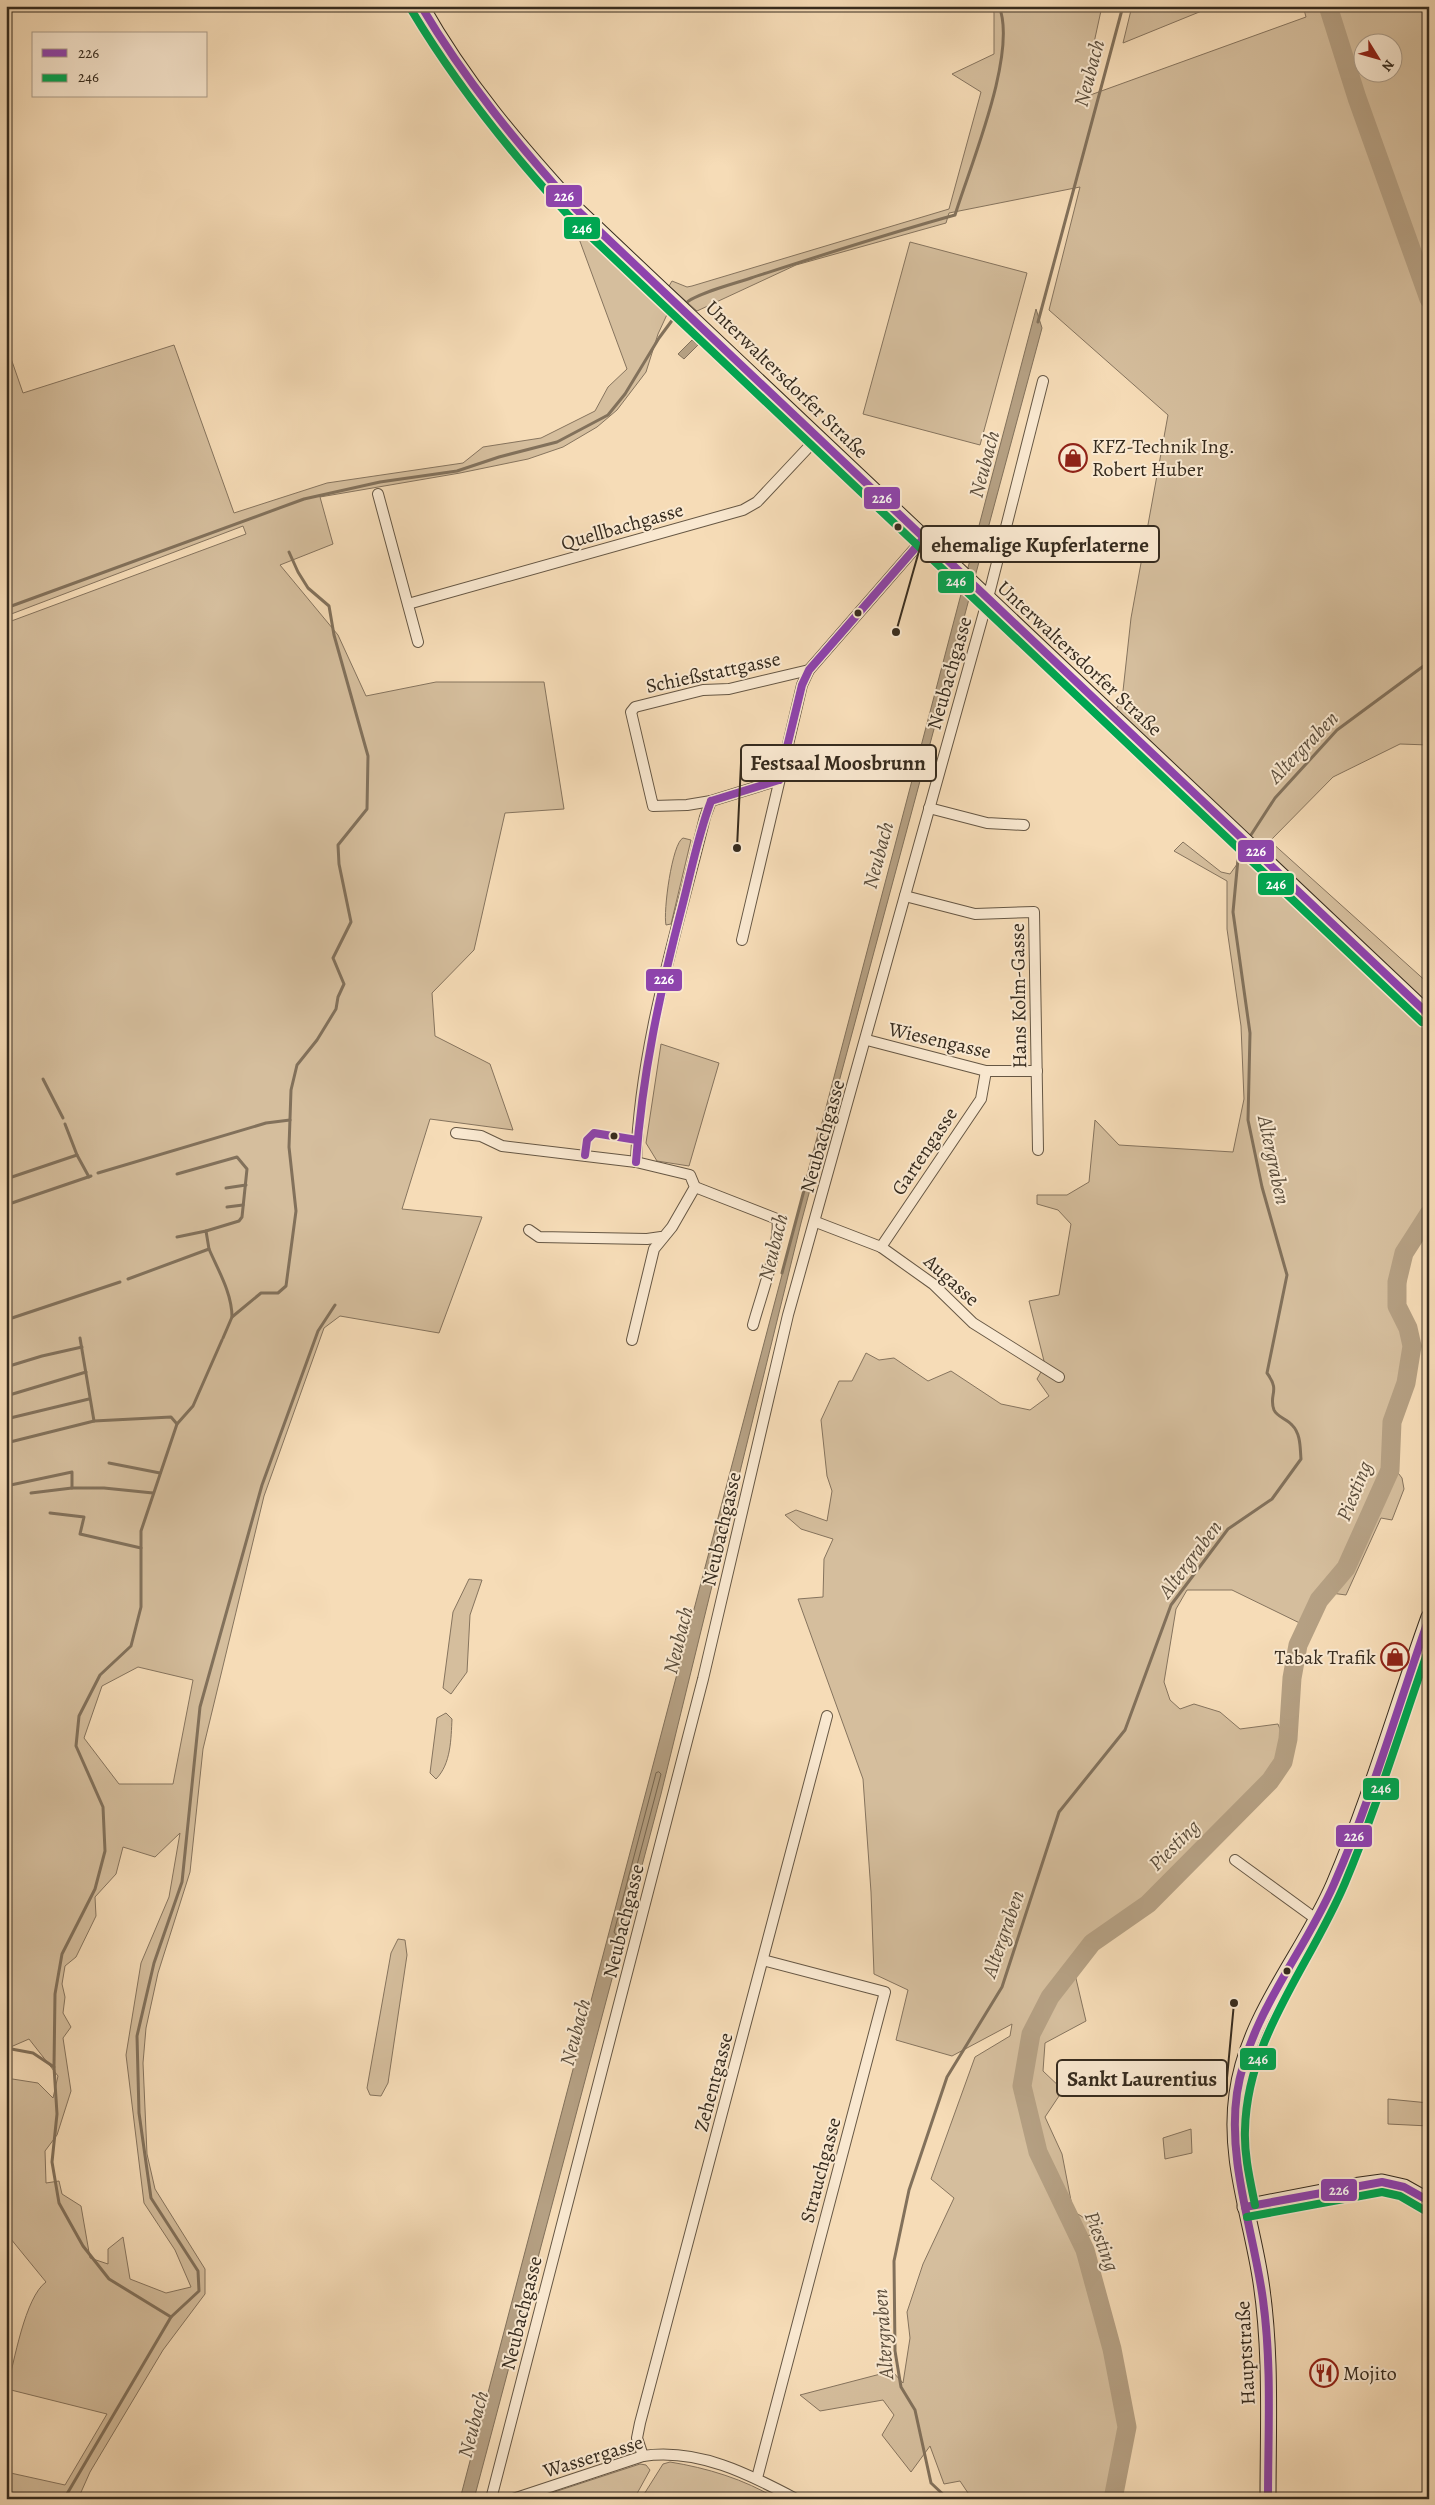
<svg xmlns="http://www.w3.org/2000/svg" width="1435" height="2505" font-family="Alegreya,serif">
<rect width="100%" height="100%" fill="#f6dcb7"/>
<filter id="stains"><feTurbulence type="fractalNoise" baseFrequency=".004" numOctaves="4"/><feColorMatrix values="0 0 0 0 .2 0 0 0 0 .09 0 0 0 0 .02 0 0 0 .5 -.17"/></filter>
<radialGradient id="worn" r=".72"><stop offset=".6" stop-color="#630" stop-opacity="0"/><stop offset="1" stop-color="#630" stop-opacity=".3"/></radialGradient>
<g fill="#d5be9d" stroke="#86745e" fill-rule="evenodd">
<path d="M 992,6 L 1102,6 L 1082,98 L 1306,17 L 1303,6 L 1429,6 L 1429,745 L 1400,744 L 1333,777 L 1270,841 L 1429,984 L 1429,1227 L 1416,1231 L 1405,1254 L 1407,1268 L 1404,1302 L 1412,1320 L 1405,1379 L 1388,1416 L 1388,1460 L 1402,1478 L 1404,1489 L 1392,1520 L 1381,1518 L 1346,1595 L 1331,1593 L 1312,1629 L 1232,1590 L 1187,1590 L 1176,1609 L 1164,1682 L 1170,1700 L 1180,1709 L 1194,1704 L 1220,1712 L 1240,1729 L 1278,1724 L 1286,1744 L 1272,1768 L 1208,1838 L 1074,1970 L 1086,2021 L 1045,2043 L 1043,2071 L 1063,2090 L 1045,2117 L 1062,2154 L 1073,2211 L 1102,2229 L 1084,2238 L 1089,2254 L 1080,2256 L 1108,2356 L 1111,2356 L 1121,2426 L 1108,2499 L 972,2499 L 960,2481 L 944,2484 L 930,2446 L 911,2472 L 882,2435 L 894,2415 L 883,2400 L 820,2411 L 800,2395 L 892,2371 L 903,2383 L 910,2338 L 907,2312 L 923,2264 L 954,2198 L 931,2179 L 975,2057 L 1010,2036 L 1012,2024 L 952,2056 L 896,2040 L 908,1990 L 874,1974 L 871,1892 L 863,1779 L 798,1599 L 823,1597 L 824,1559 L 833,1539 L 801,1529 L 785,1515 L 796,1510 L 827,1521 L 832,1491 L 827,1476 L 821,1420 L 839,1381 L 852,1381 L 866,1353 L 879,1360 L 894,1358 L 928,1381 L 951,1371 L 1001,1404 L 1030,1410 L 1049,1396 L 1037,1379 L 1045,1365 L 1029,1301 L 1059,1295 L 1071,1224 L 1058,1210 L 1037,1204 L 1037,1195 L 1067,1195 L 1089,1182 L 1095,1120 L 1119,1145 L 1233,1152 L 1244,1099 L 1241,1026 L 1227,929 L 1227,881 L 1174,851 L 1183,842 L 1221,872 L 1230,874 L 1253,842 L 1114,712 L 1122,700 L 1131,618 L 1168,415 L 1049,310 L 1080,187 L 949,213 L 946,223 L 796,265 L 697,311 L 669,286 L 672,281 L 687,287 L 692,286 L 949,209 L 981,92 L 952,74 L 994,54 L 994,13 ZM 1362,42 L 1392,42 L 1392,72 L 1362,72 Z"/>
<polygon points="1132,6 1214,6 1123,43"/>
<path d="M 581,223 L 670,308 L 658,334 L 646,372 L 617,410 L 597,427 L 563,447 L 528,459 L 460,473 L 320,497 L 333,544 L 280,565 L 338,635 L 366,696 L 436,682 L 544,682 L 564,809 L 505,813 L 474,950 L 432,993 L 435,1036 L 490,1064 L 513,1130 L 430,1119 L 402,1209 L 482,1217 L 439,1333 L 340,1316 L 324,1328 L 264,1496 L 203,1749 L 190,1872 L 158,1973 L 146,2028 L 143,2063 L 147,2154 L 155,2189 L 205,2269 L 205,2294 L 163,2350 L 90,2472 L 78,2499 L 6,2499 L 6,2472 L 65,2485 L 107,2414 L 7,2389 C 14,2362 25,2297 46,2282 L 6,2233 L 6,2078 L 38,2083 L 53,2098 L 58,2076 L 29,2039 L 6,2049 L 6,623 L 246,534 L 243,526 L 6,616 L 6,344 L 23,393 L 174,345 L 234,513 L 327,483 L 463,463 L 483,447 L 541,438 L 595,411 L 608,387 L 627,369 L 578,236 ZM 138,1667 L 193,1680 L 173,1784 L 119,1784 L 84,1738 L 102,1686 ZM 180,1833 L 169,1897 L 141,1963 L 126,2055 L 144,2203 L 175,2250 L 191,2287 L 166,2293 L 130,2279 L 123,2237 L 108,2249 L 108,2264 L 90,2258 L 81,2206 L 62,2194 L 59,2181 L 46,2183 L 45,2151 L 57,2135 L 71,2091 L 63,2038 L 71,2027 L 63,2013 L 65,1997 L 62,1984 L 65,1966 L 76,1957 L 96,1916 L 95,1897 L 116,1874 L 123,1847 L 155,1857 Z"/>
<polygon points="910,242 1027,273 980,445 863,414"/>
<path d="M 683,838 L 691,840 L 671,924 L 666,925 C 663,912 672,843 683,838 Z"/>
<polygon points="661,1044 719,1063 689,1166 657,1161 646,1143"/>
<polygon points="469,1579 482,1580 470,1615 467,1672 451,1694 443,1688 453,1612"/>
<path d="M 446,1713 L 452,1719 C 451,1739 451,1764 436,1779 L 430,1773 L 437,1718 Z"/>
<polygon points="398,1939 405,1940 407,1955 388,2083 381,2096 370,2095 367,2088 391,1953"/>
<polygon points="1388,2099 1429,2103 1429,2126 1388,2124"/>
<polygon points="1191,2129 1192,2153 1165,2159 1163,2138"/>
<path d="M 670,2462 C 707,2468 744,2479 777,2499 L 641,2499 L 663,2464 Z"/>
<polygon points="640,2464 646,2465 650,2470 634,2499 533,2499"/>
</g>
<g fill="#b5a083" stroke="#82715b">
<polygon points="1036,309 1042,328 801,1223 661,1794 474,2499 460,2499"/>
<polygon points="692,340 698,345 684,359 678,354"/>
</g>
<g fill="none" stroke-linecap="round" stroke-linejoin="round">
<polygon stroke="#766650" stroke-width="1" points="659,1772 661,1774 656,1793 619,1933 616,1935 614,1932 656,1773"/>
<g stroke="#82715b" stroke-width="3">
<path d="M 685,304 C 693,294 737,283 751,278 C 819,256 886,234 955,215 C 970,166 1018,53 999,6"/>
<polyline points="1038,322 1123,6"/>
<polyline points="6,608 304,499 380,482 457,471 499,457 557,442 608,415 625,394 659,338 679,311"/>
<polyline points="1249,838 1275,798 1337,730 1429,662"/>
<polyline points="43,1079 63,1118"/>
<polyline points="65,1124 77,1155 89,1177"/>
<polyline points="98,1173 266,1123 290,1120"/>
<polyline points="177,1174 237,1157 247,1169 242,1217 239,1221 206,1231"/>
<polyline points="6,1179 77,1155"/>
<polyline points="226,1188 246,1185"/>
<polyline points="6,1205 91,1176"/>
<polyline points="227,1207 243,1205"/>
<polyline points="177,1237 206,1231 209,1249"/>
<polyline points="782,1273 819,1134"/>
<path d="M 128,1279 L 209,1249 C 218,1270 232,1293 232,1317"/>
<polyline points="6,1320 120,1282"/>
<polyline points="80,1338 94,1421 171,1417 177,1424"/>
<polyline points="223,1338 232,1317 261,1293 278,1293 286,1286 296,1211 289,1147 291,1090 297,1065 317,1040 336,1009 338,997 344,984 333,958 351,922 339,864 338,845 367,809 368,756 334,635 329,606 308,588 298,572 289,552"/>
<polyline points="6,1367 42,1356 82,1347"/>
<polyline points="6,1396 86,1372"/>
<polyline points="6,1419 89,1399"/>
<polyline points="6,1443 94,1421"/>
<polyline points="109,1463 160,1473"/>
<polyline points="6,1486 72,1472 72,1488 104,1488 153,1493"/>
<polyline points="31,1493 72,1488"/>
<polyline points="50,1513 84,1517 80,1534 141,1548"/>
<polyline points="6,2048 33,2053 54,2067 57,2114 52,2162 59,2203 83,2246 109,2279 171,2317 64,2499"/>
<polyline points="54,2067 55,1994 62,1954 95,1889 105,1851 103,1807 76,1746 79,1716 100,1675 131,1646 141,1607 141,1531 177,1424 193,1406 222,1340"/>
<polyline points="171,2317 199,2291 198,2271 151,2198 139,2113 137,2036 154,1963 182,1882 200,1707 262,1485 318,1331 335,1305"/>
<path d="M 948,2499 L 931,2483 L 915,2410 L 901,2387 L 895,2351 L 894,2261 L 909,2190 L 947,2077 L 1002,1987 L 1059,1812 L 1125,1730 L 1171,1605 L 1228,1529 L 1272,1499 L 1301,1459 C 1300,1448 1301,1434 1292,1425 C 1287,1419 1277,1417 1274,1410 C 1268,1394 1281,1392 1267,1373 L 1287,1275 L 1262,1187 L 1248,1120 L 1250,1033 L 1233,912 L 1238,859 L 1245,846"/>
</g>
<g stroke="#b5a083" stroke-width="19">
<polyline points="1328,6 1357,98 1429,299"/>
<polyline points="1113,2499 1127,2427 1112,2349 1085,2250 1038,2152 1022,2086 1031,2034 1050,1997 1092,1943 1148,1904 1270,1781 1283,1762 1288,1739 1292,1678 1298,1645 1319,1600 1346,1568 1390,1470 1392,1422 1406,1383 1412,1346 1408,1328 1397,1306 1397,1282 1404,1253 1429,1214"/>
</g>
<defs>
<g id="street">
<polyline points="378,494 418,642"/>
<polyline points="408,604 743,510 757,502 818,437"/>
<polyline points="779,780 711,801 687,805 653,806 631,712 635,707 703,690 729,689 809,670"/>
<polyline points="929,808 987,823 1024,825"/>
<polyline points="905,896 975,914 1034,912 1038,1150"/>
<polyline points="742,940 802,685 809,670 924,538"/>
<polyline points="867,1040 986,1071 1037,1071"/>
<polyline points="456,1133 481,1136 502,1146 636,1162 690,1175 695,1187 672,1227 654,1249 632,1340"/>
<path d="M 636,1162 C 640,1045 677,931 705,817 L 711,801"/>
<path d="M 695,1187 L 777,1219 C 782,1239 759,1302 753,1325"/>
<polyline points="816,1222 881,1247 933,1284 973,1323 1059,1377"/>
<polyline points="529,1230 539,1237 647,1239 661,1237"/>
<polyline points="881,1247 981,1099 986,1071"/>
<polyline points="1235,1860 1316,1919"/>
<polyline points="643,2456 637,2438 640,2423 827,1716"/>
<polyline points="757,2478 885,1992 763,1960"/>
<polyline points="491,2499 703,1679 788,1315 988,598 1043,381"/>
<path d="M 513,2499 L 643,2456 C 698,2448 749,2474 796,2499"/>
</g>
<g id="secondary">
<path d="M 421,6 C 465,84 516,143 576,209 L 1429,1015"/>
<polyline points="1245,2207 1353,2186 1382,2182 1404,2187 1429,2201"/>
<path d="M 1268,2499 C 1268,2425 1272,2349 1260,2276 C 1250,2214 1228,2157 1237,2094 C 1247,2016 1304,1954 1334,1884 C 1371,1797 1397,1706 1429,1617"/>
</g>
</defs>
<use href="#street" stroke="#665744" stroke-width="12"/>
<use href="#secondary" stroke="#362b1e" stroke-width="17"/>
<use href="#street" stroke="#f9e8d0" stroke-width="10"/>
<use href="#secondary" stroke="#f9e8d0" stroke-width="15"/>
<defs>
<g id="bus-1">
<path d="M 421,6 C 465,80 518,145 576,209 L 1429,1015"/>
<polyline points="779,780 802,685 809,670 924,538"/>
<polyline points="711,801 779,780"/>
<polyline points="585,1155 587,1140 594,1133 637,1140"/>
<path d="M 636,1162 C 642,1075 660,992 682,907 C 691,872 698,835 711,801"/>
<polyline points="1245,2207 1382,2182 1404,2187 1429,2201"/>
<path d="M 1268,2499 C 1268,2433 1272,2365 1263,2300 C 1254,2232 1227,2162 1237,2093 C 1249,2015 1303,1955 1334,1884 C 1372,1798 1398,1706 1429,1618"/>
</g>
<g id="bus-2">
<path d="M 412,11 C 457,86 510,152 569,216 L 1422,1022"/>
<path d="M 1255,2205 C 1250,2180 1244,2155 1245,2130 C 1247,2037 1310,1966 1345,1883 C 1377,1807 1401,1727 1429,1648"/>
<polyline points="1247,2217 1382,2192 1400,2196 1424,2210"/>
</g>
</defs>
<use href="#bus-1" stroke="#f9e8d0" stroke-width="11"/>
<use href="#bus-2" stroke="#f9e8d0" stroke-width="11"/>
<use href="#bus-1" stroke="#8e44ad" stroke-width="8"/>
<use href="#bus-2" stroke="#00a651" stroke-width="8"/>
</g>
<defs>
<symbol id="shop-ring" viewBox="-11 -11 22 22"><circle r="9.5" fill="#f9e8d0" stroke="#8f2418" stroke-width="1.5"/><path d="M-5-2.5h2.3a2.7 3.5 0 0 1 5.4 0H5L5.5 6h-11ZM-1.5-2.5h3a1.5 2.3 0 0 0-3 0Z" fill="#8f2418"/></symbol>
<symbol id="restaurant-ring" viewBox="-11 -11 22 22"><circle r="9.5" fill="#f9e8d0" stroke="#8f2418" stroke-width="1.5"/><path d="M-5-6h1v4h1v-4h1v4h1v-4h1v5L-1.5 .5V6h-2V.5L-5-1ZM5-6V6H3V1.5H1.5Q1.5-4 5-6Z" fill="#8f2418"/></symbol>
</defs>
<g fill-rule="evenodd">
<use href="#shop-ring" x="1057" y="442" width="32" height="32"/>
<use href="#shop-ring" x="1379" y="1641" width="32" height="32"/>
<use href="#restaurant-ring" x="1308" y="2357" width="32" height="32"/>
</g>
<g fill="#362b1e" stroke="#f9e8d0" stroke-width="2">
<circle cx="898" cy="527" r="4.5"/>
<circle cx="858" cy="613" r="4.5"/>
<circle cx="614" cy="1136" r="4.5"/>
<circle cx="1287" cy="1971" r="4.5"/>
</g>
<g text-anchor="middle" stroke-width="4" stroke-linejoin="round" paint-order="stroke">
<g font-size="20" fill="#362b1e" stroke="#f9e8d0">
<text transform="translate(787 379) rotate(44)" y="7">Unterwaltersdorfer Straße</text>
<text transform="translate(622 526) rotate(-16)" y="7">Quellbachgasse</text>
<text transform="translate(1080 658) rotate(43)" y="7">Unterwaltersdorfer Straße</text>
<text transform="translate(713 672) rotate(-12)" y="7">Schießstattgasse</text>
<text transform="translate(949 673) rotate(-74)" y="7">Neubachgasse</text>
<text transform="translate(1018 996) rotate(-91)" y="7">Hans Kolm-Gasse</text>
<text transform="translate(940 1040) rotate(13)" y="7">Wiesengasse</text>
<text transform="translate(822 1136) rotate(-74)" y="7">Neubachgasse</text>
<text transform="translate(924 1151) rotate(-56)" y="7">Gartengasse</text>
<text transform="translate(952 1280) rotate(42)" y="7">Augasse</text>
<text transform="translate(721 1529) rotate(-77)" y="7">Neubachgasse</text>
<text transform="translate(623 1921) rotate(-76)" y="7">Neubachgasse</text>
<text transform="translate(713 2082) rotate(-75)" y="7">Zehentgasse</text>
<text transform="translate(820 2170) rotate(-75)" y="7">Strauchgasse</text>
<text transform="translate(521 2313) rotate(-76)" y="7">Neubachgasse</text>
<text transform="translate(1245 2353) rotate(-93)" y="7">Hauptstraße</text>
<text transform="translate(593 2456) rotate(-17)" y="7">Wassergasse</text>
</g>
<g font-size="20" fill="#362b1e" stroke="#f9e8d0" text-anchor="start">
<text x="1092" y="453">KFZ-Technik Ing.<tspan x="1092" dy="23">Robert Huber</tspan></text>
<text x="1376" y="1664" text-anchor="end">Tabak Trafik</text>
<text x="1343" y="2380">Mojito</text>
</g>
<g font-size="21" font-style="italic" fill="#5c4e3c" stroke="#f9e8d0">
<text transform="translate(1089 73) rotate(-75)" y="7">Neubach</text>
<text transform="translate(984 464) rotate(-75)" y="7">Neubach</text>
<text transform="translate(1303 747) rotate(-46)" y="7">Altergraben</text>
<text transform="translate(878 855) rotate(-75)" y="7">Neubach</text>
<text transform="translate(1274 1160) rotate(78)" y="7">Altergraben</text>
<text transform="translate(773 1247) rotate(-76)" y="7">Neubach</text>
<text transform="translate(1354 1491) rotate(-68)" y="7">Piesting</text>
<text transform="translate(1190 1559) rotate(-53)" y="7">Altergraben</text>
<text transform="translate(678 1640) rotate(-76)" y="7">Neubach</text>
<text transform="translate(1174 1845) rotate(-45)" y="7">Piesting</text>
<text transform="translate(1003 1934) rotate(-71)" y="7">Altergraben</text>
<text transform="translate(575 2032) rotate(-75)" y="7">Neubach</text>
<text transform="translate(1102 2241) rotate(69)" y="7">Piesting</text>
<text transform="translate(883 2334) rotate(-94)" y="7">Altergraben</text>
<text transform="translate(473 2424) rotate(-75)" y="7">Neubach</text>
</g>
</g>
<path fill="none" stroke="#362b1e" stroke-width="2" d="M896 632L921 544M737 848L741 763M1234 2003L1227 2078"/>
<g fill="#362b1e" stroke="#f9e8d0" stroke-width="2">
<circle cx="896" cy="632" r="5"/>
<circle cx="737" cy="848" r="5"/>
<circle cx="1234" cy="2003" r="5"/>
</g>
<g fill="#f9e8d0" stroke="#362b1e" stroke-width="2">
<rect x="921" y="526" width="238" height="36" rx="5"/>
<rect x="741" y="745" width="195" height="36" rx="5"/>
<rect x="1057" y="2060" width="170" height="36" rx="5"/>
</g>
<g font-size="21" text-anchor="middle" font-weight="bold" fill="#362b1e">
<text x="1040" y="552">ehemalige Kupferlaterne</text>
<text x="838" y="770">Festsaal Moosbrunn</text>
<text x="1142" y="2086">Sankt Laurentius</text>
</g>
<g stroke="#f9e8d0" stroke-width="2">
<rect x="545" y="184" width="38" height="24" rx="5" fill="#8e44ad"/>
<rect x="563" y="216" width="38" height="24" rx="5" fill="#00a651"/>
<rect x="863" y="486" width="38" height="24" rx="5" fill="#8e44ad"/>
<rect x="937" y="570" width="38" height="24" rx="5" fill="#00a651"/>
<rect x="1237" y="839" width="38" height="24" rx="5" fill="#8e44ad"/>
<rect x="1257" y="872" width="38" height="24" rx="5" fill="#00a651"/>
<rect x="645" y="968" width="38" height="24" rx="5" fill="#8e44ad"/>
<rect x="1362" y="1777" width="38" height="24" rx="5" fill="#00a651"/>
<rect x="1335" y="1824" width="38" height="24" rx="5" fill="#8e44ad"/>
<rect x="1239" y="2047" width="38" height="24" rx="5" fill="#00a651"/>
<rect x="1320" y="2178" width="38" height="24" rx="5" fill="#8e44ad"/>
</g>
<g font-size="14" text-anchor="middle" font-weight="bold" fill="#fff">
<text x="564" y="201">226</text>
<text x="582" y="233">246</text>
<text x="882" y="503">226</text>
<text x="956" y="586">246</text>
<text x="1256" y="856">226</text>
<text x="1276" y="889">246</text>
<text x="664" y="984">226</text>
<text x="1381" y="1793">246</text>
<text x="1354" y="1841">226</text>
<text x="1258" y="2064">246</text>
<text x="1339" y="2195">226</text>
</g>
<rect width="1435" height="2505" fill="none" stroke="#f6dcb7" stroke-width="25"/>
<rect x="8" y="8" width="1420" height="2490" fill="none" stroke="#362b1e" stroke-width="2.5"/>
<rect x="12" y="12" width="1410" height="2480" fill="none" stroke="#362b1e"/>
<rect x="32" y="32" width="175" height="65" fill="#f9e8d0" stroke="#ab9c89"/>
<rect x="42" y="49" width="25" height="8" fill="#8e44ad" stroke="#ab9c89"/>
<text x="78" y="58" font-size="15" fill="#362b1e">226</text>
<rect x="42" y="74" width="25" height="8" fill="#00a651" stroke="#ab9c89"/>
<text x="78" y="82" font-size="15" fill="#362b1e">246</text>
<g transform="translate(1378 58) rotate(127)"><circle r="24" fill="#f9e8d0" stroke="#ab9c89"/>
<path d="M0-4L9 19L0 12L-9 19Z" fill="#8f2418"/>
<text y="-8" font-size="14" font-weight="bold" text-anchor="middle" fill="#362b1e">N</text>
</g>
<rect width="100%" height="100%" filter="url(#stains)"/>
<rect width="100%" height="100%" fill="url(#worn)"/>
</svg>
